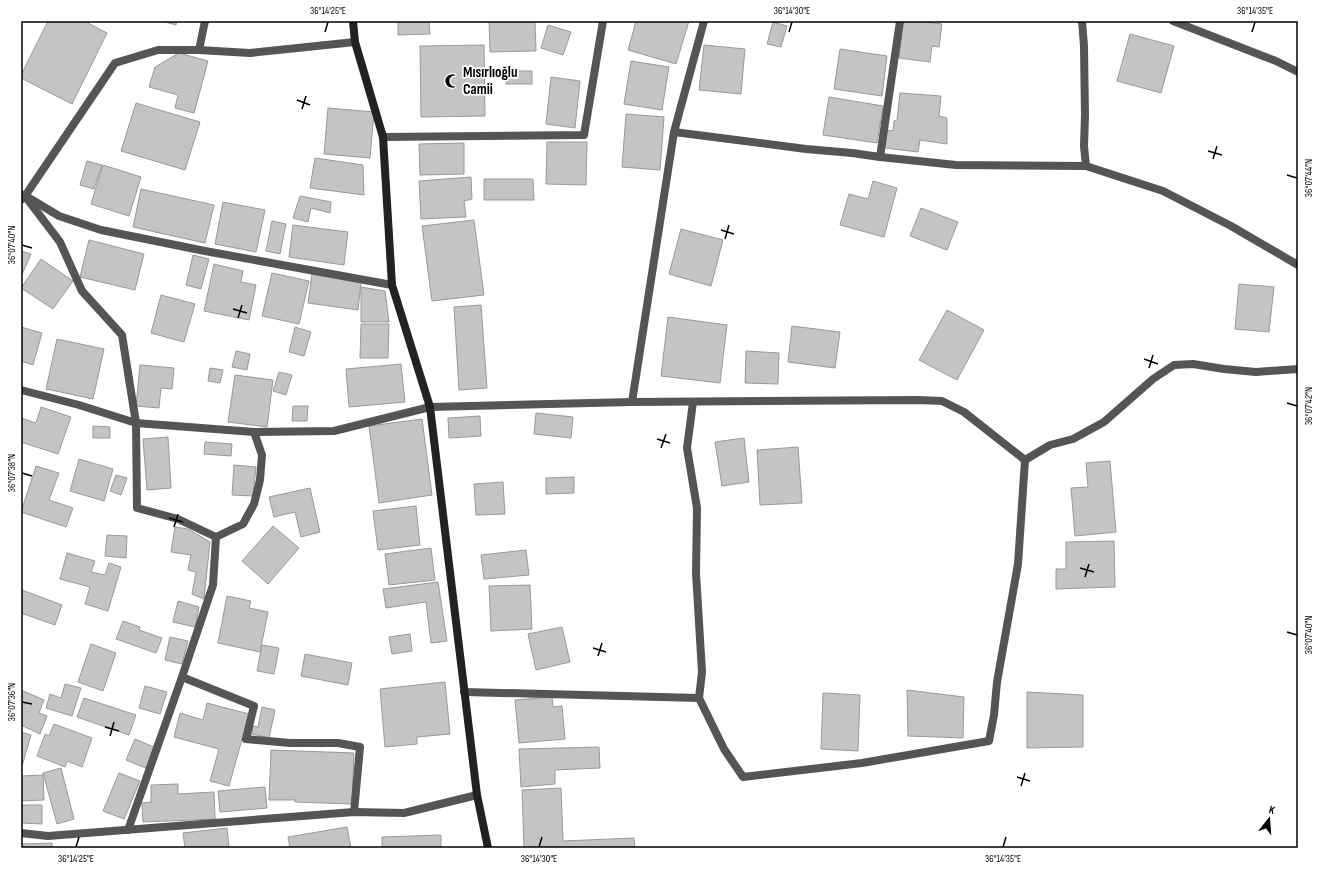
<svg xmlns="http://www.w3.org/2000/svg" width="1319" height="869" font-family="'Sofia Sans Condensed',sans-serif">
<rect width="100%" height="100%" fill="#fff"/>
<g fill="#c4c4c4" stroke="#999">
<polygon points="48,21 84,21 107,33 72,104 21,78 21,75"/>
<polygon points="162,21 177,21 176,25"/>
<polygon points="398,21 429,21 430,34 398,35"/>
<polygon points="489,21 535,21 536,51 490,52"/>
<polygon points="636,21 689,21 676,64 628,50"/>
<polygon points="903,21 915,21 942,24 939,47 932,46 930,62 899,58"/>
<polygon points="773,22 787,26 781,47 767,44"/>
<polygon points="548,25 571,32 563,55 541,48"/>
<polygon points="1130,34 1174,46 1161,93 1117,81"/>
<polygon points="484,45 485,116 421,117 420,46"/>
<polygon points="704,45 745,49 741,94 699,90"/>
<polygon points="840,49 887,56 882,96 834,89"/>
<polygon points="179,53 208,61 194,113 175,108 178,95 149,87 155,67"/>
<polygon points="631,61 669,67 662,110 624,104"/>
<rect x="506" y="71" width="26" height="13"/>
<polygon points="551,77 580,81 575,128 546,124"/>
<polygon points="900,93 941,96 939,116 947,118 947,144 920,140 918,152 885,148 887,130 893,131 894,121 897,120"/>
<polygon points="829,97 883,106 877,143 823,135"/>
<polygon points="136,103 200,122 185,170 121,151"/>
<polygon points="328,108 374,112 370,158 324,154"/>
<polygon points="626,114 664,117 660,170 622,167"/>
<polygon points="547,142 587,142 586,185 546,184"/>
<polygon points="464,143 464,174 420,175 419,144"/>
<polygon points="315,158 363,165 364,195 310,188"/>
<polygon points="87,161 102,165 94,189 80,185"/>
<polygon points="103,165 141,177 129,216 91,204"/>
<polygon points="471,177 472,199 464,201 466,217 421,219 419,181"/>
<polygon points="484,179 533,179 534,200 484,200"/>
<polygon points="873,181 897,188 884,237 840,225 849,194 868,199"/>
<polygon points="141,189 214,205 205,243 133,227"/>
<polygon points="300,196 331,202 330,213 311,208 308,222 293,218"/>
<polygon points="223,202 265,210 256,252 215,244"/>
<polygon points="921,208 958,222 947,250 910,236"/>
<polygon points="474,220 484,295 432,301 422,226"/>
<polygon points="272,221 286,224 280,254 266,251"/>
<polygon points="293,225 348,232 344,265 289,257"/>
<polygon points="681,229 723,240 711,286 669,274"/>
<polygon points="89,240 144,254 135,290 80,277"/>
<polygon points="21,251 31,254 21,277"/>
<polygon points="193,255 209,259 201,289 186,285"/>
<polygon points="41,259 73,281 53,309 21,288"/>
<polygon points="214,264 243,271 241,282 256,285 249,320 204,311"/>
<polygon points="272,273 309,281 299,324 262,316"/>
<polygon points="312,274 361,282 358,310 308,303"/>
<polygon points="1239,284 1274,287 1269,332 1235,329"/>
<polygon points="361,287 385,291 389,322 361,322"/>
<polygon points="161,295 195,304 184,342 151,333"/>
<polygon points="481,305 487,388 459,390 454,307"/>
<polygon points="947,310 984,330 957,380 919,360"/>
<polygon points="668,317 727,325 720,383 661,376"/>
<polygon points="361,324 389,324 388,358 360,358"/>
<polygon points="792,326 840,332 835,368 788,362"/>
<polygon points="21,327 42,333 33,365 21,361"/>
<polygon points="295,327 311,332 304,356 289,352"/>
<polygon points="57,339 104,349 93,399 46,389"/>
<polygon points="236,351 250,354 247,370 232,367"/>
<polygon points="746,351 779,353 778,384 745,383"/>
<polygon points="401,364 405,402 349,407 346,369"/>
<polygon points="140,365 174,368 172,389 161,388 159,408 136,406"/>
<polygon points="210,368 223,370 220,383 208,381"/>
<polygon points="279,372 292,375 286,395 273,391"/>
<polygon points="235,375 273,380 267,427 228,422"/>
<polygon points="293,406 308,406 307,421 292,421"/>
<polygon points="41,407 71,417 58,454 21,442 21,418 36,423"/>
<polygon points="536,413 573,417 571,438 534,434"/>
<polygon points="480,416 481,436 449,438 448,418"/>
<polygon points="422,419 432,495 379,503 369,426"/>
<polygon points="93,426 110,427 110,438 93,438"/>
<polygon points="168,437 171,488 147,490 143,439"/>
<polygon points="744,438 749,482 722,486 715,442"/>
<polygon points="205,442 232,444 231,456 204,454"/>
<polygon points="798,447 802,503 760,505 757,450"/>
<polygon points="79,459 113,469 104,501 70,491"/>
<polygon points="1110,461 1116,532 1075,536 1071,488 1088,487 1086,463"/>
<polygon points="234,465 256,467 253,496 232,495"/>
<polygon points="36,466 59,473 49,500 73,508 66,527 21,512"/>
<polygon points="116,475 127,478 121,495 110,491"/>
<polygon points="574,477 574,493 546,494 546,478"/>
<polygon points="503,482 505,514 476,515 474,484"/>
<polygon points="310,488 320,532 301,537 295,512 274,517 269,497"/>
<polygon points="416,506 420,545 378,550 373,511"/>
<polygon points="273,526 299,548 268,584 242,561"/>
<polygon points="175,527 188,529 210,542 204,599 192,594 196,572 188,570 191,555 171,552"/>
<polygon points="107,535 127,536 126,558 105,556"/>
<polygon points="1114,541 1115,587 1056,589 1056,569 1066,569 1066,542"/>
<polygon points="431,548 435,580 389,585 385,554"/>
<polygon points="526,550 529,575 484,579 481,555"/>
<polygon points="67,553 95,561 91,572 105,575 109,563 121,567 108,611 85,604 90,587 60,579"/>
<polygon points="438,582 447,641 431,643 426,602 386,608 383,589"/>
<polygon points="530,585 532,629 491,631 489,586"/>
<polygon points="22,590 62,605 55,625 21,613"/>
<polygon points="227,596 251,601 249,608 268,612 260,652 218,643"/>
<polygon points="178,601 199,607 195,627 173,622"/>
<polygon points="123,621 140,627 139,630 162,638 156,653 116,639"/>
<polygon points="562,627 570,662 536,670 528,634"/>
<polygon points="410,634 412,651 392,654 389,637"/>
<polygon points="170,637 188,641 182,664 165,660"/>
<polygon points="91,644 116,653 103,691 78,682"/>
<polygon points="262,645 279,648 274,674 257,671"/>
<polygon points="305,654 352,663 348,685 301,676"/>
<polygon points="445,682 450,734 417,737 417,744 385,747 380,689"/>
<polygon points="65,684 81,688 72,716 46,708 50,694 61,698"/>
<polygon points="145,686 167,692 160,714 139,708"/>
<polygon points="21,690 44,700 39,713 47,716 40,734 21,725"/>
<polygon points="907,690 964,697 963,738 908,736"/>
<polygon points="1027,692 1083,695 1083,747 1027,748"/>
<polygon points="823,693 860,695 858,751 821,749"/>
<polygon points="552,697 553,707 562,706 565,739 519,743 515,700"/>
<polygon points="84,698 136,715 129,735 77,717"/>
<polygon points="207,703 249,714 229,786 210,781 219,749 174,737 180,713 203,720"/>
<polygon points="262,707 275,710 269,738 252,734 253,726 258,727"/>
<polygon points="54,724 92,738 82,767 67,761 65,767 37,756 45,734 49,736"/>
<polygon points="21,732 31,735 22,766 21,765"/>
<polygon points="135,739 156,748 148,769 126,760"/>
<polygon points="599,747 600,768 555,770 555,784 521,787 519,749"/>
<polygon points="271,750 354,753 352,804 295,802 295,800 269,800"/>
<polygon points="61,768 74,819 57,824 43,773"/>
<polygon points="119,773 140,781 124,819 103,811"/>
<polygon points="43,775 44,800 21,801 21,776"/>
<polygon points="178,784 178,794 214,792 215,819 143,822 142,803 151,802 151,785"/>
<polygon points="265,787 267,808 220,812 218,791"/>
<polygon points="561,788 563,841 634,838 635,848 524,848 522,790"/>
<polygon points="21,805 42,805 42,824 21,823"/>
<polygon points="347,827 351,848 290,848 288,837"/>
<polygon points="227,828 229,848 185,848 183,833"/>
<polygon points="441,835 441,848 382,848 382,837"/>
<polygon points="52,843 52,848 21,848 21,844"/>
</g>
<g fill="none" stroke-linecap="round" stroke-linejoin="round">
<g stroke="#555" stroke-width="8">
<polyline points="1173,21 1276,61 1298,72"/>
<polyline points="1086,166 1163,191 1231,226 1298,265"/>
<polyline points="1025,460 1050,445 1073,439 1104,422 1153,379 1174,365 1193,364 1224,369 1256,372 1298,369"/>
</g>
<g stroke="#555" stroke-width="8">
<polyline points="199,50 205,21"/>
<polyline points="674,132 806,149 852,153 880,157 900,21"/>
<polyline points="383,137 584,135 603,21"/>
<polyline points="880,157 956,165 1086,166 1084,146 1085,115 1084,46 1082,21"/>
<polyline points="21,194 25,196 60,242 82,291 122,335 136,423 137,508 178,519 216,537 243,524 254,504 260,480 262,455 254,432"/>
<polyline points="29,198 59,216 101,230 205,251 392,285"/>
<polyline points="21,200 25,196 115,63 158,50 199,50 250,53 355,42"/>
<polyline points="21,390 79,405 136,423 254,432 334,431 430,407 632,402 918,400 942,401 964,412 1025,460 1018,564 997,682 994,715 989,741 862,763 743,777 724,749 699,698 464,692"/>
<polyline points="632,402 674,132 704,21"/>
<polyline points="693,402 687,448 697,508 696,573 702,672 699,698"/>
<polyline points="182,677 254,706 246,739 290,743 338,743 360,747 354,812"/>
<polyline points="128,830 182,677 213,585 216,537"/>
<polyline points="21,833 48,836 354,812 404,813 477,795"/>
</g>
<polyline stroke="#222" stroke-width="8" points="353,21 355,42 383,137 392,285 430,407 477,795 488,848"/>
</g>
<path fill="none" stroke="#000" stroke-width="1.5" d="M 325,32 L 328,22M 789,32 L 792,22M 1252,32 L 1255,22M 297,100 L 310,105M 302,109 L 306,96M 1208,151 L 1222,155M 1213,159 L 1217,146M 1287,175 L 1297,178M 721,230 L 734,234M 725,239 L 729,225M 22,245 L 32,248M 233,309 L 247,313M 238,318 L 242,305M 1144,359 L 1158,364M 1149,368 L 1153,355M 1287,403 L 1297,406M 657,439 L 670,443M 661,448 L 666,434M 22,473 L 32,476M 169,518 L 183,522M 174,527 L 178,514M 1080,568 L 1094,572M 1085,577 L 1089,564M 1287,632 L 1297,635M 593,648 L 606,652M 598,656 L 602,643M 22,702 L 32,704M 105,727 L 119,731M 110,736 L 114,722M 1017,777 L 1030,781M 1021,786 L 1025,773M 76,847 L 79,837M 539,847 L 542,837M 1003,847 L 1006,837"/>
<defs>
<symbol id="mosque-bare" viewBox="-9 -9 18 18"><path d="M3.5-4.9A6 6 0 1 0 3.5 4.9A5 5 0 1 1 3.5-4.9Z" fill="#000" stroke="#fff" stroke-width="2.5" paint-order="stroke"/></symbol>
</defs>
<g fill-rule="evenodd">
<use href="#mosque-bare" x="442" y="71" width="20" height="20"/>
</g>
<g text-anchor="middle" stroke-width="3.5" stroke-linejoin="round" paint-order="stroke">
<g font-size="15" font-weight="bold" fill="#000" stroke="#fff" text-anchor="start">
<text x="463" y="77">Mısırlıoğlu<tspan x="463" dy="17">Camii</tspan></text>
</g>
</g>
<rect width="1319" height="869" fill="none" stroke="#ffffff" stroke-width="44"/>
<g transform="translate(1269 819) rotate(17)" stroke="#ffffff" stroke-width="3" paint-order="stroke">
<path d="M0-3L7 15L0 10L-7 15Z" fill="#000000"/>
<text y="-6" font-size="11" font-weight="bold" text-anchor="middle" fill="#000000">K</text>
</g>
<rect x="22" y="22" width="1275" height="825" fill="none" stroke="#000" stroke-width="1.5"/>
<g font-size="10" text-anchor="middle" fill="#000">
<text x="328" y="14">36°14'25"E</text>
<text x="792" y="14">36°14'30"E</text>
<text x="1255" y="14">36°14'35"E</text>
<text transform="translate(1308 178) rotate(-90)" y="4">36°07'44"N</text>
<text transform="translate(11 245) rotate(-90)" y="4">36°07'40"N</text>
<text transform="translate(1308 406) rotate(-90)" y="4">36°07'42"N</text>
<text transform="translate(11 473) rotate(-90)" y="4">36°07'38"N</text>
<text transform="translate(1308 635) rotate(-90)" y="4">36°07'40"N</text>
<text transform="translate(11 702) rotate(-90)" y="4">36°07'36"N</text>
<text x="76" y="862">36°14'25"E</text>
<text x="539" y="862">36°14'30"E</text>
<text x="1003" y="862">36°14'35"E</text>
</g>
</svg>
